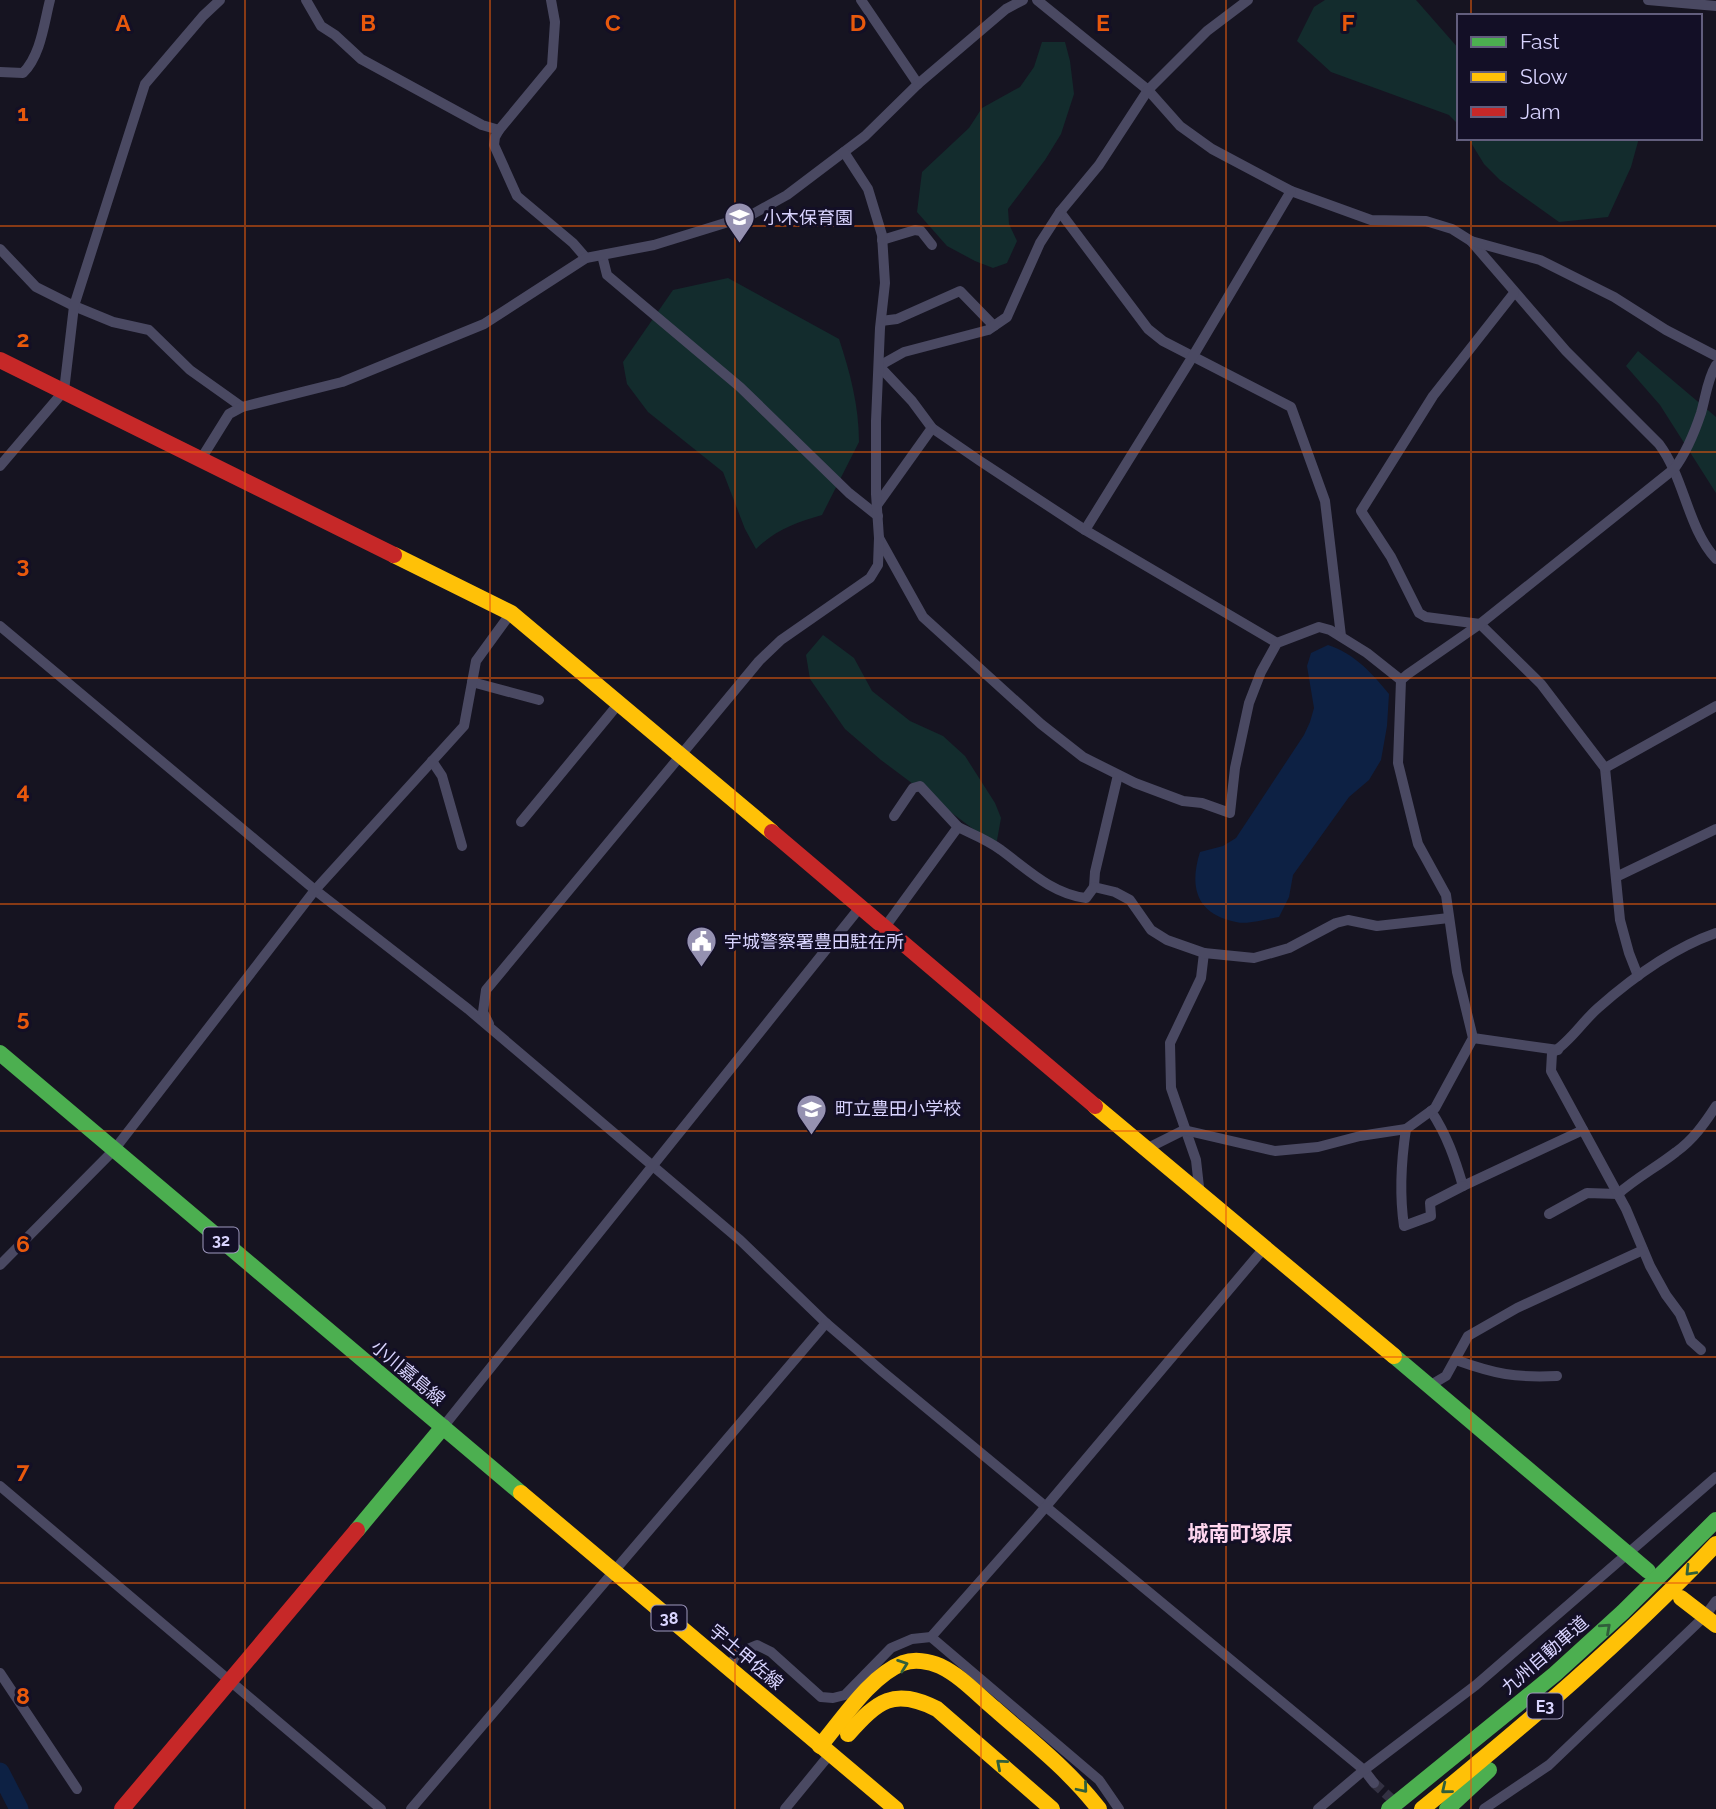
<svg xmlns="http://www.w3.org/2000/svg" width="1716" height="1809" font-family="Raleway,'Noto Sans JP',sans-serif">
<rect width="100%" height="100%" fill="#161421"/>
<g fill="#132c2d">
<polygon points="1325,0 1416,0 1459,49 1459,125 1449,115 1331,72 1297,41 1314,7"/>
<polygon points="1042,42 1065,42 1070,61 1074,94 1061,134 1045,160 1008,209 1009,224 1017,241 1007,263 993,268 975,261 947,246 917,212 922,172 969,128 982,108 1020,87 1034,67"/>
<polygon points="1468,138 1639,138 1631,167 1608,217 1559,222 1500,180 1484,164"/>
<path d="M 728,278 L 839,339 C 850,372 859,406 859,442 L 822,515 C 797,522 775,530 756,549 L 745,529 L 723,472 L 648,412 L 627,384 L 623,362 L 673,290 Z"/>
<polygon points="1638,351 1716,417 1716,493 1660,405 1626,366"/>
<polygon points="823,635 854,658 872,691 910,721 943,736 965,756 995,803 1001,818 996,846 881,760 845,729 810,679 806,655"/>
</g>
<path fill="#0d2144" d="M 1328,645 C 1355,654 1372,673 1389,694 L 1387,726 L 1381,760 L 1369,780 L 1349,797 L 1293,875 L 1289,897 L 1279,917 C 1266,919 1248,925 1236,922 C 1196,914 1189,887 1200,852 L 1223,846 L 1236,838 L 1304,735 L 1310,722 L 1314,708 L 1307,666 L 1311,653 Z"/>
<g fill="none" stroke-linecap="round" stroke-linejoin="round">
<polyline stroke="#0d2144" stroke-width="19" points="0,1772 19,1809"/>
<polyline stroke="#333142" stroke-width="10" stroke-dasharray="10 5" stroke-linecap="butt" points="1374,1783 1398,1805"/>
<g stroke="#4a4962" stroke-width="10">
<polyline points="306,0 321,26 335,35 361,59 482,125 499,130"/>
<polyline points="551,0 555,22 552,66 499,130 495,137 494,145 517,196 573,243 586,258"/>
<polyline points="861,0 918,84"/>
<path d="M 1037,0 L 1148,90 L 1180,126 L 1212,149 L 1291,191 L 1371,220 L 1426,221 L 1452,229 L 1471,241 L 1566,351 L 1659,444 C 1685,479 1687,527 1716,559"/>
<polyline points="1648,0 1716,6"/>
<path d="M 0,72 L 23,73 C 41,55 44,23 50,0"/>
<polyline points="1060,212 1148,329 1163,341 1291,407 1325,501 1341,636"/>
<polyline points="882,240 915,230 921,231 932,245"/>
<polyline points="1471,241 1540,260 1614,297 1666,330 1716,356"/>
<polyline points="0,249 36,287 74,306 113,322 149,330 190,370 242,407"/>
<polyline points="602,255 607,275 740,387 849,493 878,516"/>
<polyline points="1514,293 1433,396 1361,511 1391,557 1419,613 1426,617 1480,624 1541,684 1605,768 1620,920 1629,953 1638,976"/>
<polyline points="881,321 897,319 960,291 994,326"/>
<polyline points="879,366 904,352 988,330 1007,317 1040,243 1060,212 1099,165 1148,90 1207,31 1248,0"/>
<polyline points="879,366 912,401 932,428 980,461 1085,530 1277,643"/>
<polyline points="201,459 229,414 242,407 342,382 484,324 586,258 654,245 751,215 787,195 865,136 918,84 1006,9 1023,0"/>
<polyline points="0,466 64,391 74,306 145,84 203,16 220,0"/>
<polyline points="877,505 932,428"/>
<polyline points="1085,530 1193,356 1291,191"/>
<polyline points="879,538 923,617 1041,724 1083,757 1135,783 1183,801 1202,803 1230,813 1235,768 1249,703 1261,672 1277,643 1319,627 1330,630 1367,653 1401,680"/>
<polyline points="0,626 315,890 468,1009 740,1240 826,1323 883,1372 1364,1770 1374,1783"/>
<polyline points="472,682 539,700"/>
<polyline points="432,761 442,776 462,846"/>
<polyline points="1605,768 1716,706"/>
<polyline points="1118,775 1095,872 1094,887 1115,892 1130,900 1151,930 1167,940 1204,953 1201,978 1170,1043 1171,1088 1196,1160 1200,1196"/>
<polyline points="894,816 913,788 920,786 958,827"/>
<polyline points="521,822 620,702"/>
<polyline points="1616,877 1716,829"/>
<path d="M 885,927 L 958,827 C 972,834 988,840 1001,850 C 1027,869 1052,894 1086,898 L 1094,887"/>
<polyline points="1204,953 1254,958 1289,948 1336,923 1348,920 1377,926 1449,918"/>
<polyline points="489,1024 483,1012 486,990 759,661 781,640 870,578 878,565 879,538 876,494 876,421 880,328 885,283 882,235 868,189 844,152"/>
<polyline points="1473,1038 1558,1050"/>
<path d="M 1431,1111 C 1447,1135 1455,1159 1463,1186 L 1583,1130"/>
<path d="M 1406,1129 C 1401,1162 1399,1192 1404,1226 L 1431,1216 L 1430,1203 L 1463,1186"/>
<path d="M 1146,1149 L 1184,1130 L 1275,1151 L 1318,1147 L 1360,1136 L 1406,1129 L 1435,1108 L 1473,1038 L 1457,972 L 1446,895 L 1418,844 L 1398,763 L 1401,680 L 1408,674 L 1480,624 L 1674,469 C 1686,453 1695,431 1701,413 C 1706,396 1707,380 1716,365"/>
<path d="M 1549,1214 L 1587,1193 L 1618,1194 C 1636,1178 1657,1167 1676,1152 C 1693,1140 1705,1123 1716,1106"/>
<polyline points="0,1265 114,1150 315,890 464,726 476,661 511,613"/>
<path d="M 1701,1350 L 1691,1341 L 1680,1314 L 1666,1295 L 1650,1266 L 1626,1209 L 1551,1071 L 1552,1053 C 1570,1042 1582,1022 1598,1008 C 1632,978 1673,948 1716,933"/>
<path d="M 1456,1360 C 1495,1374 1515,1378 1557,1376"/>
<polyline points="1429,1386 1446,1376 1468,1336 1517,1308 1643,1250"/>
<polyline points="443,1427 861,906"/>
<polyline points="0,1486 381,1809"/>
<polyline points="931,1637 1099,1780 1119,1809"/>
<polyline points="728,1667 740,1652 757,1645 771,1652 821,1697 833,1698 845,1695 891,1648 912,1639 931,1637 1037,1517 1265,1247"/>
<polyline points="0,1673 77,1789"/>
<polyline points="411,1809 826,1323"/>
<polyline points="785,1809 830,1754"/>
<polyline points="1318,1809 1364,1770 1476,1685 1716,1477"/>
<polyline points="1484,1809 1549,1765 1705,1616 1716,1601"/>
</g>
<g stroke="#4caf50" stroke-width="16">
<polyline points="0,1053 521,1493"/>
<polyline points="1394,1356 1648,1571"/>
<polyline points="357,1530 443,1427"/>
<polyline points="1389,1809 1555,1674 1623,1612 1716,1520"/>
<polyline points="1447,1809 1489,1770"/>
</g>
<g stroke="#ffc107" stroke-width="16">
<polyline points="394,555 511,613 772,832"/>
<polyline points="1095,1106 1394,1356"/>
<polyline points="521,1493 896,1809"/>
<polyline points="1681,1598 1716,1625"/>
<path d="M 848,1734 C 878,1701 893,1687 937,1709 L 1052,1809"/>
<path d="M 820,1746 C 842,1720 871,1675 903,1663 C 914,1659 929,1661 940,1666 C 961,1676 977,1694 995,1709 C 1031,1741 1069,1770 1099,1809"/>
<path d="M 1422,1809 C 1525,1725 1625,1640 1716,1544"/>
</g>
<g stroke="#c62828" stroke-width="16">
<polyline points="0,360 394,555"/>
<polyline points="772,832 1095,1106"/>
<polyline points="122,1809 357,1530"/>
</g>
</g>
<defs><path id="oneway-chevron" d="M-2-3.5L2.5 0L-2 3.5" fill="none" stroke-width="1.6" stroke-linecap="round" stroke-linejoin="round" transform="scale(1.75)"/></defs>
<g stroke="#305f3b">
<use href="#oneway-chevron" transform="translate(1690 1571) rotate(134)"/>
<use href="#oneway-chevron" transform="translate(1606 1628) rotate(-42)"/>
<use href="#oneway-chevron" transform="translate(903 1665) rotate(-20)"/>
<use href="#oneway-chevron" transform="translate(1001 1764) rotate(-139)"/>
<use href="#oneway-chevron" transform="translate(1083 1788) rotate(50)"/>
<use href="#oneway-chevron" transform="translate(1446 1789) rotate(141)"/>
</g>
<path fill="none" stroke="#e8590c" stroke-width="2" stroke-opacity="0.55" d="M 245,0 L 245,1809M 490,0 L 490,1809M 735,0 L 735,1809M 981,0 L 981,1809M 1226,0 L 1226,1809M 1471,0 L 1471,16M 1471,138 L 1471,1809M 0,226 L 1716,226M 0,452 L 1716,452M 0,678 L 1716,678M 0,904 L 1716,904M 0,1131 L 1716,1131M 0,1357 L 1716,1357M 0,1583 L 1716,1583"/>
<defs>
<symbol id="school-pin" viewBox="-11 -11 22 30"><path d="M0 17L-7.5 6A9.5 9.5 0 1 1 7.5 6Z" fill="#9591b1" stroke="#130f26"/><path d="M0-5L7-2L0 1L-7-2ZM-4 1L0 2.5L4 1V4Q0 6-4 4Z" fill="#fff"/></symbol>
<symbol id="civic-pin" viewBox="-11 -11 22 30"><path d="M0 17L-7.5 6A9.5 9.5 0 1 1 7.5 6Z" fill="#9591b1" stroke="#130f26"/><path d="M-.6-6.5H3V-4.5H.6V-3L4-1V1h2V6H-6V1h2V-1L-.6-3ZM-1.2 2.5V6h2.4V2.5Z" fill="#fff"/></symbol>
</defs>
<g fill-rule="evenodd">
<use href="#school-pin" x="722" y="200" width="35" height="47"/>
<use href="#civic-pin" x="684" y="924" width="35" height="47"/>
<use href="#school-pin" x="794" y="1092" width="35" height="47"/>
</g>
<g text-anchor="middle" stroke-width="6" stroke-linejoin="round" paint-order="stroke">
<g fill="#130f26" stroke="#9e99be" stroke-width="2">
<rect x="203.5" y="1227.5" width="35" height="25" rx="5"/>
<rect x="651.5" y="1605.5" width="35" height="25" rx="5"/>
<rect x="1527.5" y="1693.5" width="35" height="25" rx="5"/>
</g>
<g font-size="16" font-weight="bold" fill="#d9d4ff">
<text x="221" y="1246">32</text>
<text x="669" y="1624">38</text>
<text x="1545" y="1712">E3</text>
</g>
<g font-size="18" fill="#d9d4ff" stroke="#130f26" text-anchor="start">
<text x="763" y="224">小木保育園</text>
<text x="724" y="948">宇城警察署豊田駐在所</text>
<text x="835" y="1115">町立豊田小学校</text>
</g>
<g font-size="18" fill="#d9d4ff" stroke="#130f26">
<text transform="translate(408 1373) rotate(40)" y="6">小川嘉島線</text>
<text transform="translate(1545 1655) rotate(-41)" y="6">九州自動車道</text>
<text transform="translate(746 1657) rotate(40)" y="6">宇土甲佐線</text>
</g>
<g font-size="21" font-weight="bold" fill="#ffd6f0" stroke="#130f26">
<text x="1240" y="1541">城南町塚原</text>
</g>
</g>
<g font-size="23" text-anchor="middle" font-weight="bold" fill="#e8590c" stroke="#130f26" stroke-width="6" stroke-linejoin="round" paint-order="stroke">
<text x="123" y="31">A</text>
<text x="368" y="31">B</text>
<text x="613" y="31">C</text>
<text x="858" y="31">D</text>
<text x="1103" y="31">E</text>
<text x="1348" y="31">F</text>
<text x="23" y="121">1</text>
<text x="23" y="347">2</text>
<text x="23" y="573">3</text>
<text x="23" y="799">4</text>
<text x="23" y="1026">5</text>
<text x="23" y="1252">6</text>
<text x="23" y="1478">7</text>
<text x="23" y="1704">8</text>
</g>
<rect x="1457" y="14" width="245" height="126" fill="#130f26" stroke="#625e7d" stroke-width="2"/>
<rect x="1471" y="37" width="35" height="10" fill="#4caf50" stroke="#625e7d" stroke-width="2"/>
<text x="1520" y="49" font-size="21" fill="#d9d4ff">Fast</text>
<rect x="1471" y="72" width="35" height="10" fill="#ffc107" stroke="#625e7d" stroke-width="2"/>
<text x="1520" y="84" font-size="21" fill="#d9d4ff">Slow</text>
<rect x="1471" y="107" width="35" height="10" fill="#c62828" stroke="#625e7d" stroke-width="2"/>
<text x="1520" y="119" font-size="21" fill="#d9d4ff">Jam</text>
</svg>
